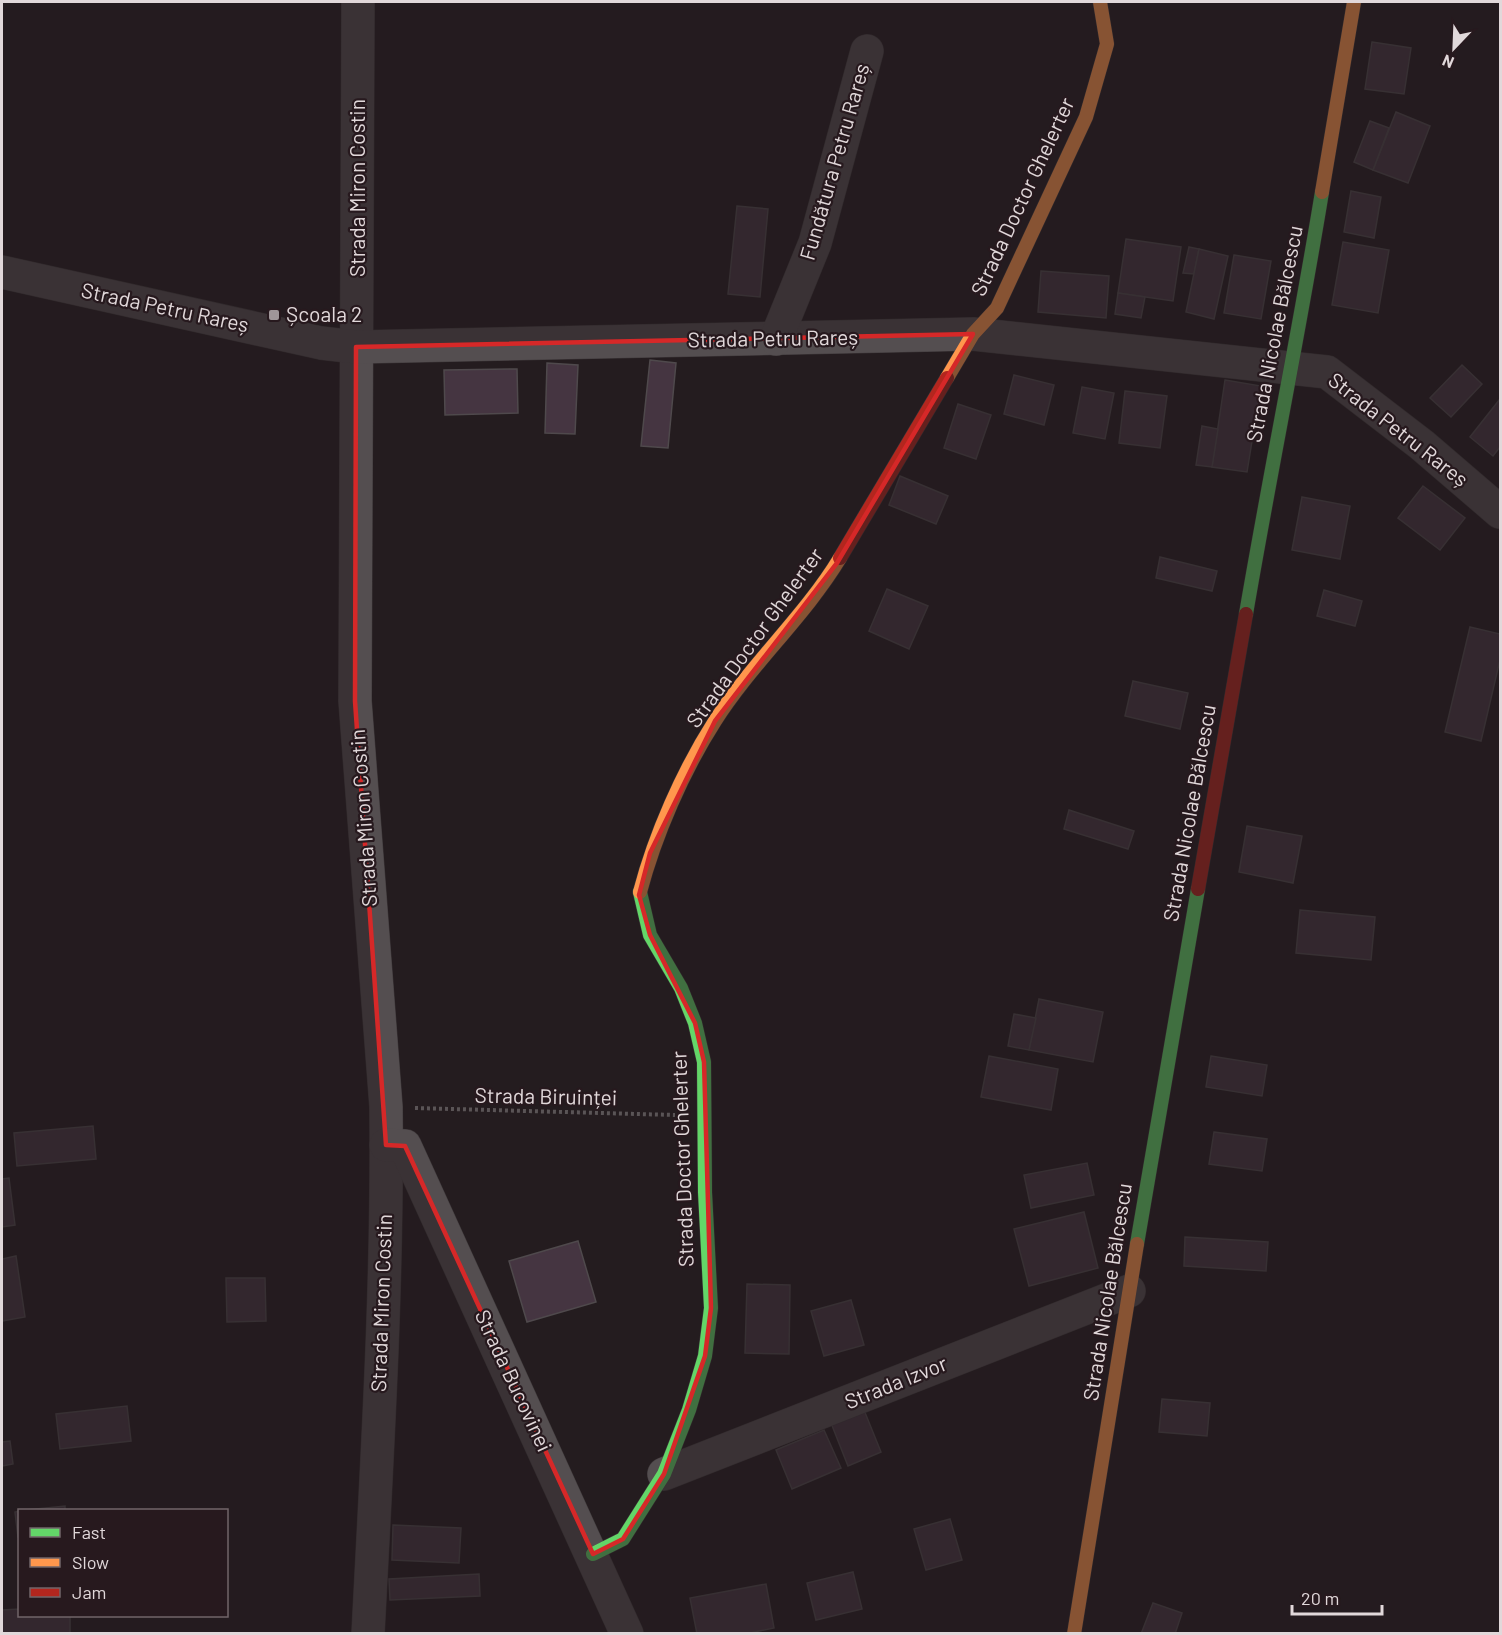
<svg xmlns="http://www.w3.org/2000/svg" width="1502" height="1635" font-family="Barlow,sans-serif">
<rect width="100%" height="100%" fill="#241c1f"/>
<g fill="#453541" stroke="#4f494c" stroke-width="1.5">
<polygon points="1372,42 1411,48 1404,94 1365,89"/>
<polygon points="1396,112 1430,126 1408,183 1373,170"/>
<polygon points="1370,121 1389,128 1373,170 1354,162"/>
<polygon points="1351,191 1381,197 1374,238 1344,232"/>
<polygon points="737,206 768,209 760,297 728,294"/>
<polygon points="1126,239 1181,247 1173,301 1118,293"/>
<polygon points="1343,242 1389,250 1378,313 1332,305"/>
<polygon points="1189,247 1199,249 1194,274 1183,273"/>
<polygon points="1199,249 1228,256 1214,319 1186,312"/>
<polygon points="1234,255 1271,261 1261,319 1224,313"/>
<polygon points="1041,271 1109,276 1106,318 1038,312"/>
<polygon points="1118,293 1145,297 1141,318 1115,314"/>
<polygon points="650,360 676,363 668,448 641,446"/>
<polygon points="547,363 578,365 575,434 545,433"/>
<polygon points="1462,365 1482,384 1451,417 1430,398"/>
<polygon points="517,369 518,413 445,415 444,370"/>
<polygon points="1014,375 1054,385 1044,425 1004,414"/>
<polygon points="1225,380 1261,386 1247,472 1212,467"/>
<polygon points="1082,387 1114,393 1105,439 1073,433"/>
<polygon points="1125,391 1167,396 1160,448 1119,443"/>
<polygon points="1500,399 1500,447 1493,456 1470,437"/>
<polygon points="958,404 991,415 976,459 944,448"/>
<polygon points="1202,426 1218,429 1212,467 1196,465"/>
<polygon points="900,476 948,496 936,524 889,505"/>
<polygon points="1423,486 1465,518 1440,550 1398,518"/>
<polygon points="1302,497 1350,506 1340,559 1292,550"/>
<polygon points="1160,557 1217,571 1212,591 1156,578"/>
<polygon points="887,589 928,606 909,649 869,631"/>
<polygon points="1324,590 1362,601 1355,626 1317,616"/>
<polygon points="1470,627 1500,634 1500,660 1481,741 1445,732"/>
<polygon points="1133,681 1188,693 1180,729 1125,716"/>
<polygon points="1069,810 1134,831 1128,849 1064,829"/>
<polygon points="1247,826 1302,836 1293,883 1239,872"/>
<polygon points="1300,910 1375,917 1371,960 1296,953"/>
<polygon points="1039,999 1103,1012 1093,1062 1029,1050"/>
<polygon points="1014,1014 1036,1018 1029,1050 1008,1046"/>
<polygon points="989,1056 1058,1069 1051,1110 981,1097"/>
<polygon points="1211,1056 1267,1065 1262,1096 1206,1087"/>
<polygon points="93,1126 96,1159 17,1166 14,1133"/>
<polygon points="1214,1132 1267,1139 1262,1171 1209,1164"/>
<polygon points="1087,1163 1094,1195 1031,1208 1024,1175"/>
<polygon points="9,1178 15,1225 2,1227 2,1179"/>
<polygon points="1084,1212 1098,1268 1029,1286 1014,1229"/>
<polygon points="1185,1237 1268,1242 1266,1271 1184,1266"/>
<polygon points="578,1241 596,1302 527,1322 509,1261"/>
<polygon points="16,1256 25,1317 2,1321 2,1259"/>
<polygon points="226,1278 265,1278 266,1321 227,1322"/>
<polygon points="747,1284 790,1285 789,1354 745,1353"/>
<polygon points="851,1300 864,1345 824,1356 811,1311"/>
<polygon points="1162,1399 1210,1403 1207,1436 1159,1432"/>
<polygon points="127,1406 131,1441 60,1449 56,1414"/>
<polygon points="864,1410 881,1452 848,1466 831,1423"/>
<polygon points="824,1430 841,1468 792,1489 776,1450"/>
<polygon points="10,1441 13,1464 2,1466 2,1442"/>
<polygon points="65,1506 65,1510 26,1510"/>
<polygon points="20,1511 20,1537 18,1537 15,1512"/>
<polygon points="950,1519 962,1560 926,1570 914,1529"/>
<polygon points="393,1525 461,1528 459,1563 392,1560"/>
<polygon points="853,1572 862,1609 816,1620 807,1583"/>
<polygon points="479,1574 480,1596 390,1600 389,1579"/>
<polygon points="766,1584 774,1628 745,1634 697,1634 690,1598"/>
<polygon points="1153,1603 1182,1613 1175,1634 1141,1634"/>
<polygon points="20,1609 20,1616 70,1616 70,1634 2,1634 2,1610"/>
</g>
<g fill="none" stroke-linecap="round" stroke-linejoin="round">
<defs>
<g id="street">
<path d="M 358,2 L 355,701 L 386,1107 C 388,1283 377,1458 368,1634"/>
<polyline points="2,272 321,343 356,347 973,334 1327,372 1422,445 1500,512"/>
<polyline points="776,339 815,243 867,51"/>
<polyline points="386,1145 405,1146 627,1634"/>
<polyline points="664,1474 1129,1291"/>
</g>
<g id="fast">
<path d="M 1246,614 C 1270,473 1299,333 1322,192"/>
<polyline points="1137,1244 1198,889"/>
<polyline points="593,1554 623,1539 664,1474 689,1410 705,1356 711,1308 705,1192 704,1062 695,1023 681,988 650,935 640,892"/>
</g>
<g id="slow">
<polyline points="1322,192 1354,2"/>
<polyline points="947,378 973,334 997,308 1086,117 1107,44 1100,2"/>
<path d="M 640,892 C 655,835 683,771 715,721 C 752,663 805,616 840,558"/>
<polyline points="1074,1634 1137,1244"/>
</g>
<g id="jam">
<polyline points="840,558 947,378"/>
<polyline points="1198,889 1246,614"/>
</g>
</defs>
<use href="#street" stroke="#3f393b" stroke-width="34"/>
<use href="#fast" stroke="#3f393b" stroke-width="15"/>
<use href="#slow" stroke="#3f393b" stroke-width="15"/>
<use href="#jam" stroke="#3f393b" stroke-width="15"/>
<polyline stroke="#5a5456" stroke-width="4" stroke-dasharray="3 3" stroke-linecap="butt" points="415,1108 675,1115"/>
<use href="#street" stroke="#544e50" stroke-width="33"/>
<use href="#fast" stroke="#63d668" stroke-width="14"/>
<use href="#slow" stroke="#ff974d" stroke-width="14"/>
<use href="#jam" stroke="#b3261e" stroke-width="14"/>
</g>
<path d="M0 0H1502V1635H0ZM 973,334 L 837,563 L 715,721 L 650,853 L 639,895 L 650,935 L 695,1023 L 704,1062 L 711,1308 L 705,1356 L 664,1474 L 623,1539 L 593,1554 L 405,1146 L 386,1145 L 355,701 L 356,347 Z" fill="#241c1f" fill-opacity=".55" fill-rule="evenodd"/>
<path fill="none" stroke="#d62828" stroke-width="4.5" stroke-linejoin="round" d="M 973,334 L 837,563 L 715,721 L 650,853 L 639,895 L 650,935 L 695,1023 L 704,1062 L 711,1308 L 705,1356 L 664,1474 L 623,1539 L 593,1554 L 405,1146 L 386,1145 L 355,701 L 356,347 Z"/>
<rect fill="#9f9699" stroke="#27191e" stroke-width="2" x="268" y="309" width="12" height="12" rx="3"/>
<g text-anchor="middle" stroke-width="4.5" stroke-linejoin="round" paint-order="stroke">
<g font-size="21" fill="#e1d8da" stroke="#27191e">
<text transform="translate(835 162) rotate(-74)" y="7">Fundătura Petru Rareș</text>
<text transform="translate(358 188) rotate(-90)" y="7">Strada Miron Costin</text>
<text transform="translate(1023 197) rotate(-65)" y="7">Strada Doctor Ghelerter</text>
<text transform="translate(165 308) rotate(12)" y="7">Strada Petru Rareș</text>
<text transform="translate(1275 334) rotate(-79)" y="7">Strada Nicolae Bălcescu</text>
<text transform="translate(773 339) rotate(-1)" y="7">Strada Petru Rareș</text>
<text transform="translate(1398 430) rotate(38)" y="7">Strada Petru Rareș</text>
<text transform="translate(755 638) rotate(-54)" y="7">Strada Doctor Ghelerter</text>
<text transform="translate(1190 813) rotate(-80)" y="7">Strada Nicolae Bălcescu</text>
<text transform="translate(364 818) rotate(-94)" y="7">Strada Miron Costin</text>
<text transform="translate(546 1097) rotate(1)" y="7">Strada Biruinței</text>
<text transform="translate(683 1159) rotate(-92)" y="7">Strada Doctor Ghelerter</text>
<text transform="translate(1108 1292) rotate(-81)" y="7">Strada Nicolae Bălcescu</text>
<text transform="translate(382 1303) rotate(-88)" y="7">Strada Miron Costin</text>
<text transform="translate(513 1381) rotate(65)" y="7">Strada Bucovinei</text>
<text transform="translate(896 1383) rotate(-22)" y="7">Strada Izvor</text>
</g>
<g font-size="21" fill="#e1d8da" stroke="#27191e" text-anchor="start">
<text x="286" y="322">Școala 2</text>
</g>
</g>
<rect width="1502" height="1635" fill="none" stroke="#e1d8da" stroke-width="6"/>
<rect x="18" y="1509" width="210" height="108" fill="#27191e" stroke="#716569" stroke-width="1.5"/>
<rect x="30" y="1528" width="30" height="9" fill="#63d668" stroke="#716569" stroke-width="1.5"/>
<text x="72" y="1539" font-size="18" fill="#e1d8da">Fast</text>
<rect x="30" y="1558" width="30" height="9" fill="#ff974d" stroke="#716569" stroke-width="1.5"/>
<text x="72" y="1569" font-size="18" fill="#e1d8da">Slow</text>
<rect x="30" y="1588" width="30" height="9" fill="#b3261e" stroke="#716569" stroke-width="1.5"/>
<text x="72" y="1599" font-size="18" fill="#e1d8da">Jam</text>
<g transform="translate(1454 48) rotate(203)" stroke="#27191e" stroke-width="4.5" paint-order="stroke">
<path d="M0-4.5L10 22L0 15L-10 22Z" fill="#e1d8da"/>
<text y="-9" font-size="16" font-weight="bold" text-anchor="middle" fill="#e1d8da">N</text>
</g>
<path d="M1292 1605v9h90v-9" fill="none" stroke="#e1d8da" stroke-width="3"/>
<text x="1301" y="1605" font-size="18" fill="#e1d8da" stroke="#27191e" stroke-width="4.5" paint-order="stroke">20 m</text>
</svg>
